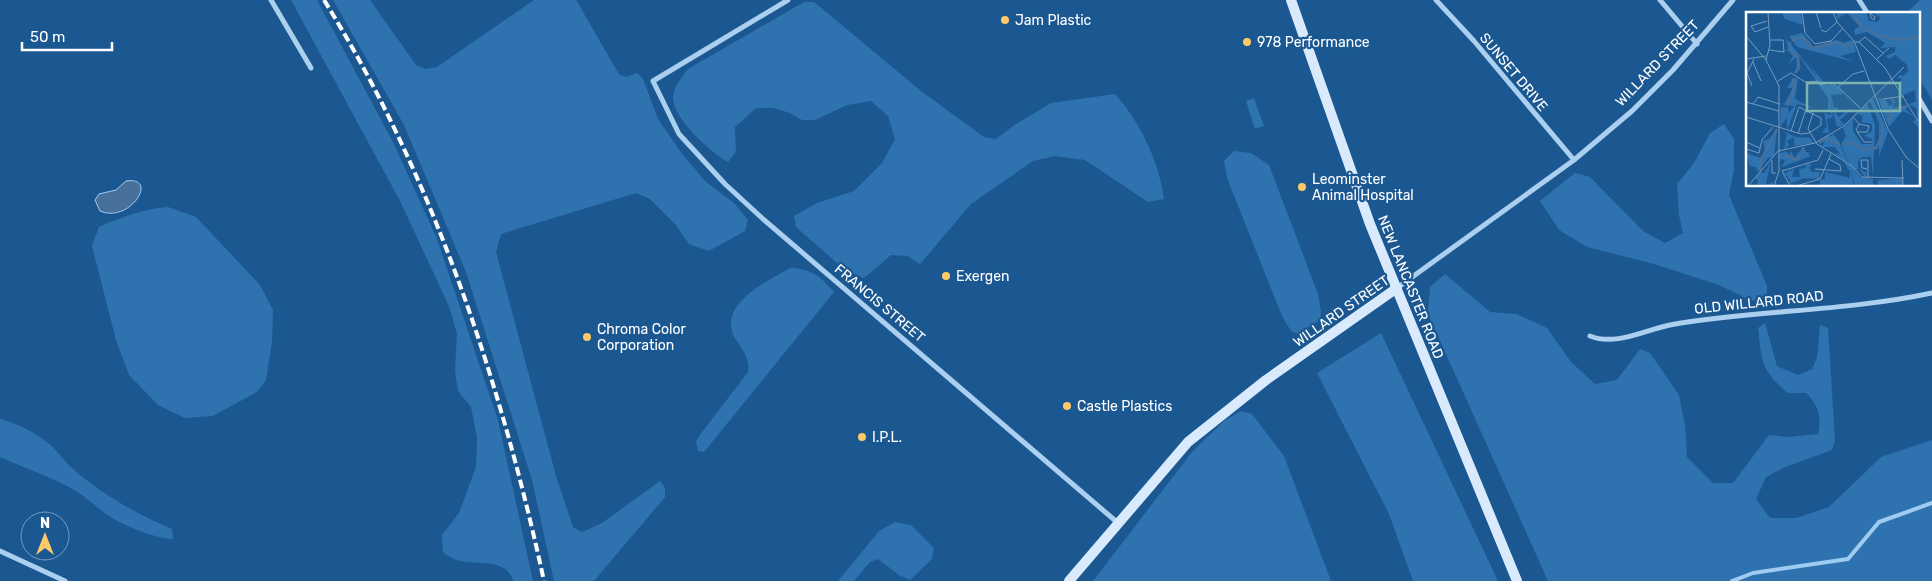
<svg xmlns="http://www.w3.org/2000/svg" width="1932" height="581" font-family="Rubik,sans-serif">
<rect width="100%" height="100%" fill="#1b5892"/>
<g fill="#2e72b0">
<path d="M 291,0 L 317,0 L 394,144 L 437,239 L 498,420 L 533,581 L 513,581 C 507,557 475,566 457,560 C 452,559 447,555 443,552 L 442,535 L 459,513 L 476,467 L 477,438 L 471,407 L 458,391 L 455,371 L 457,334 L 449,306 L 400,201 Z"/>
<polygon points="333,0 370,0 416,65 426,69 437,67 534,0 576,0 619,74 626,77 637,73 643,79 658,119 680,151 705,181 735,204 748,220 745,231 709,251 689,244 675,224 650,199 636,193 501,234 496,252 556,476 573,527 582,532 602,523 660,481 665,488 665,497 594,581 554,581 532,480 466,272 404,125"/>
<polygon points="1920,0 1932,0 1932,100 1918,76 1918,14 1905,14"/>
<path d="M 804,2 L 814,2 L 921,91 L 984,137 L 996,139 L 1013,126 L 1051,103 L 1115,94 C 1140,122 1159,161 1164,199 L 1148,202 L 1085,160 L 1055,156 L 1033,161 L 971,204 L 920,264 L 907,256 L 891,255 L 864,278 L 846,271 L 796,227 L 794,216 L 817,203 L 854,191 L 882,163 L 895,139 L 888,116 L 871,101 L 847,105 L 815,120 L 802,120 L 790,113 L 773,108 L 756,108 L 735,127 L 736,152 L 728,162 C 711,153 672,118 673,97 C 674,87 682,77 688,69 Z"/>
<polygon points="1254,98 1264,126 1255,129 1246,101"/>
<polygon points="1724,124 1734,139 1734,170 1729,195 1767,286 1767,298 1752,301 1719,285 1654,264 1587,247 1559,230 1540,201 1575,173 1590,177 1643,231 1665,243 1683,233 1679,215 1677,184 1694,163 1710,133"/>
<polygon points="1234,151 1251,153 1269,165 1318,294 1321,311 1320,320 1298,334 1291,331 1282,316 1227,178 1224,161"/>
<path d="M 168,207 L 196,217 L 260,285 L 273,310 L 272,341 L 266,380 L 257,392 L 213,416 L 185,418 L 158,405 L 129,375 L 116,340 L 92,246 L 99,227 C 122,217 143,209 168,207 Z"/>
<path d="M 790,268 C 811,268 821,277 834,292 L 704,452 L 698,451 L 696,442 L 699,436 L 748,372 C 750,359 743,350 736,340 C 715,305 766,282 790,268 Z"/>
<path d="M 1445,274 L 1490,312 L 1516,314 L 1547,328 L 1571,362 L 1595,384 L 1617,380 L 1640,349 L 1650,353 L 1679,395 L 1685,425 L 1687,457 L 1713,483 L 1733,483 L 1769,435 L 1788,437 L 1818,434 C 1822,418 1818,404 1806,393 L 1788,393 C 1761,371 1762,361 1758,328 L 1765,323 L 1777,366 L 1798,375 L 1812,369 L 1817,358 L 1820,325 L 1828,328 L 1835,440 L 1832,450 L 1783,468 L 1766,477 L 1756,499 L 1770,518 L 1796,518 L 1829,507 L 1881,457 L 1932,440 L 1932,581 L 1548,581 L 1428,314 L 1430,287 Z"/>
<polygon points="1381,333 1498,581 1413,581 1389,514 1317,373"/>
<polygon points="1241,411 1252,414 1284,456 1331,581 1093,581 1192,452 1224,421"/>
<path d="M 0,419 C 16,423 35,432 48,443 C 57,450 64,461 72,468 C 101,494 137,514 172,529 L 173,539 C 155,539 116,523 102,511 C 91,502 81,493 67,486 C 46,475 22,467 0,457 Z"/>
<polygon points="895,522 911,525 934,548 932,559 910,580 899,575 878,559 870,562 854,581 838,581 879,531"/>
</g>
<path fill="#47719b" stroke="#9ecbf1" d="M 126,181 C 160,176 130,224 100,211 L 95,200 L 99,194 L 116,190 Z"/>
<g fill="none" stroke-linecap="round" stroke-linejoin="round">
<polyline stroke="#9ecbf1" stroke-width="4" points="1732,581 1753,573 1848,559 1879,522 1932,503"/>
<g stroke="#abcfef" stroke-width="5">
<polyline points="271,0 311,68"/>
<polyline points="788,0 653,81 679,134 725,184 763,219 1118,523"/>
<polyline points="1436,0 1474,41 1574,160"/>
<polyline points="1660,0 1697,44"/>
<polyline points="1859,0 1868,14"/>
<polyline points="1918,97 1932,121"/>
<polyline points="1397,288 1574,160 1632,111 1673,70 1733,0"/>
<path d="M 1590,336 C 1617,347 1648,328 1675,324 C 1760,310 1848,311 1932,293"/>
<polyline points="0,551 65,581"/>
</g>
<g stroke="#d8eafb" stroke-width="10">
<polyline points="1291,0 1370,224 1517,581"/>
<polyline points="1069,581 1188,442 1266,380 1397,288"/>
</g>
<path stroke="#fff" stroke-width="4" stroke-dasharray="9 4" stroke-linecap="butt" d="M 324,0 C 432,173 501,382 544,581"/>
</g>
<g fill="#ffc969" stroke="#1b5892" stroke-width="2">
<circle cx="1005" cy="20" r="5"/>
<circle cx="1247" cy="42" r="5"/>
<circle cx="1302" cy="187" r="5"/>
<circle cx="946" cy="276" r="5"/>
<circle cx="587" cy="337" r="5"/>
<circle cx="1067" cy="406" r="5"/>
<circle cx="862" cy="437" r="5"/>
</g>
<g text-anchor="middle" stroke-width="4.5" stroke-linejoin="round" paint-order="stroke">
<g font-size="14" fill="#fff" stroke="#1b5892" text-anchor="start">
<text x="1015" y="25">Jam Plastic</text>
<text x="1257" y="47">978 Performance</text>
<text x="1312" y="184">Leominster<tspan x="1312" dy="16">Animal Hospital</tspan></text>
<text x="956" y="281">Exergen</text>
<text x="597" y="334">Chroma Color<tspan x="597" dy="16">Corporation</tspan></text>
<text x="1077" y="411">Castle Plastics</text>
<text x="872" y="442">I.P.L.</text>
</g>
<g font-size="14" fill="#fff" stroke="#1b5892">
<text transform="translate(1657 63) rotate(-46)" y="5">WILLARD STREET</text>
<text transform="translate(1514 72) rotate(50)" y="5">SUNSET DRIVE</text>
<text transform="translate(1411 287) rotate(68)" y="5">NEW LANCASTER ROAD</text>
<text transform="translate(1759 302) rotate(-6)" y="5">OLD WILLARD ROAD</text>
<text transform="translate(880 303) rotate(40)" y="5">FRANCIS STREET</text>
<text transform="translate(1341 311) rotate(-35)" y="5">WILLARD STREET</text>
</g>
</g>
<g transform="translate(1746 12)">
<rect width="174" height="174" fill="#1b5892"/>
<path d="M 35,0 L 55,0 L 57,13 L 39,7 ZM 91,0 L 120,0 L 123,9 L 131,10 L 135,6 L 125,0 L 173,0 L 174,117 L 166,109 L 172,108 L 170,96 L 163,92 L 170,89 L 169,78 L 157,83 L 151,72 L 156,67 L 152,66 L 153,63 L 157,64 L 162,59 L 161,53 L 149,43 L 143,47 L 139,44 L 149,40 L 149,35 L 134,36 L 139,31 L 121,20 L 109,23 L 108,18 L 113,14 L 101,1 L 91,7 ZM 56,21 L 68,35 L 89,28 L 97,31 L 107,28 L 110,40 L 94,44 L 108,50 L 51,35 L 43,24 ZM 40,26 L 74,69 L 62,51 L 81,74 L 88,70 L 97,82 L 85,83 L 88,96 L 93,95 L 89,100 L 93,105 L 103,97 L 106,97 L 94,108 L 99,113 L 91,115 L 84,88 L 87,105 L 81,107 L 83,121 L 76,121 L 81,114 L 78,101 L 86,103 L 82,98 L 82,86 L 53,44 L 52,58 L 48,61 L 51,55 L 50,45 L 43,52 L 47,43 L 45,39 L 39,39 L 42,37 ZM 52,66 L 49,87 L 69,97 L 51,92 L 41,118 L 41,105 L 34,115 L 35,95 L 42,96 L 43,101 L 48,94 L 35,92 L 39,91 L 47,76 L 41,76 L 46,67 ZM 132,86 L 140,88 L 143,94 L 148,92 L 145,89 L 145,87 L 148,87 L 149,92 L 146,96 L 162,93 L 160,98 L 168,104 L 156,99 L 143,115 ZM 127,87 L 142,120 L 133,145 L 133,111 L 124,89 ZM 121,91 L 129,113 L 127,165 L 125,145 L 116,145 L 112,149 L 112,156 L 121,161 L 119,165 L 113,157 L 108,158 L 114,165 L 127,167 L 127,174 L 109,174 L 104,154 L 108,174 L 62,174 L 74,173 L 74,168 L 79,167 L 79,160 L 104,166 L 104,160 L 98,150 L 103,152 L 95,132 L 100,124 L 97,116 L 107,106 L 107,119 L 116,132 L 126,132 L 126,127 L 118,124 L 126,119 L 126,112 L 115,110 L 117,105 L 113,102 L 109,105 ZM 31,117 L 28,144 L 21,147 L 12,160 L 10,155 L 4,154 L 0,141 L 14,146 L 19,139 L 17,129 L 24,126 ZM 37,119 L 50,125 L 64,126 L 68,131 L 48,134 L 48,125 L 41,129 L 43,133 L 38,138 L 41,122 ZM 86,121 L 93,129 L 102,151 L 88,141 L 94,142 L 89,135 L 76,135 L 79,129 L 72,131 L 82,123 L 86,124 ZM 58,135 L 60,140 L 65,141 L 62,141 L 65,144 L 36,155 L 39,148 L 34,147 L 33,142 L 40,139 L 43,143 L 45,139 L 48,146 ZM 25,149 L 20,171 L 21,173 L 27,170 L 27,174 L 11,174 L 12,168 L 9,166 L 14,160 L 18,161 ZM 61,151 L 66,153 L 63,156 L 66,160 L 74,160 L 73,167 L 58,166 L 43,172 L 44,167 L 40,167 L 42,165 L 38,162 L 48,156 L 46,165 L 54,165 L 53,157 L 59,156 ZM 156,166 L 157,174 L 131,174 L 132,168 Z" fill="#2e72b0"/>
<path fill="none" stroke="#47719b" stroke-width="2.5" d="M 105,0 L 116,15 L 134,24 L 156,28 L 174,25M 46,28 L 57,25 L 66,36 L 92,30 L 100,34 L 106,30M 44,30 L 45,40 L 52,45 L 53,56 L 49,61M 41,94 L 48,75 L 47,66M 141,109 L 145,106 L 144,99 L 161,94M 73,131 L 80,127 L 93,132M 96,132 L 107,131 L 117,138 L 130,136 L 136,123 L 137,111M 38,143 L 51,148 L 58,135M 14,159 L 15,148 L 31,117"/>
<path fill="none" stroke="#769bbe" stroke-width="1" d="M 56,0 L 59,21 L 69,32 L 85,29 L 97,16M 70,0 L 75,16M 87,0 L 91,10 L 108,29 L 142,117 L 160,145 L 174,157M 124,0 L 125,6 L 128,8 L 129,5 L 124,1M 21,9 L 5,14 L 9,20 L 22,15M 75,18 L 80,20 L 91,10M 0,24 L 20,48 L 33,74 L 33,159 L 28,174M 109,30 L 113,30 L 139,56 L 172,109M 113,30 L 119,25 L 137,41M 23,38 L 38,40 L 37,28 L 24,28M 0,47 L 20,44M 131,47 L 143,36M 20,48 L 24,33 L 22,0M 7,50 L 15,69M 32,69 L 45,61 L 59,70 L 72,69 L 76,74M 6,74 L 1,61 L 8,47M 137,87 L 158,84M 0,90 L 33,99M 7,92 L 12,85 L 34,92M 114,96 L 92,75 L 107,62 L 118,59M 67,101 L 62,117 L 71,132 L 103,152M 0,105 L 55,122 L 63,121 L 75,113 L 75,106 L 53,95 L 45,119M 107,105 L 113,112 L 123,114 L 121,120 L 111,120M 113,112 L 110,118 L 118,130 L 126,130M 52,122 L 60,97M 0,130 L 14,136M 0,137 L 13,141 L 16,128 L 27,115M 26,148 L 26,161 L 30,161M 156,148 L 157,174M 104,152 L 116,165 L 158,166M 122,156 L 122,148 L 115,148 L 116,156 L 122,157 L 122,166M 69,157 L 95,159 L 94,153 L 83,147M 36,159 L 72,148 L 77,138M 36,159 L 44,174M 2,174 L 32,139 L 69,131 L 98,114 L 158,55M 50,174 L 74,167 L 85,142"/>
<path fill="#7bb4af" fill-opacity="0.15" stroke="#7bb4af" stroke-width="2.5" d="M 61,71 L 154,71 L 154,99 L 61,99 Z"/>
<rect width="174" height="174" fill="none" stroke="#fff" stroke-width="2.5"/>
</g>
<g transform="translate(45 536)"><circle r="24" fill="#1b5892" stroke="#769bbe"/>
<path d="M0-4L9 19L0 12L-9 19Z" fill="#ffc969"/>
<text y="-8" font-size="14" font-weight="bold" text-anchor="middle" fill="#ffffff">N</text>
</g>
<path d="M22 42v8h90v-8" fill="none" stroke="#ffffff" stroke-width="2.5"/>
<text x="30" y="42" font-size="15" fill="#ffffff" stroke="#1b5892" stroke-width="4" paint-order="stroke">50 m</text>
</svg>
